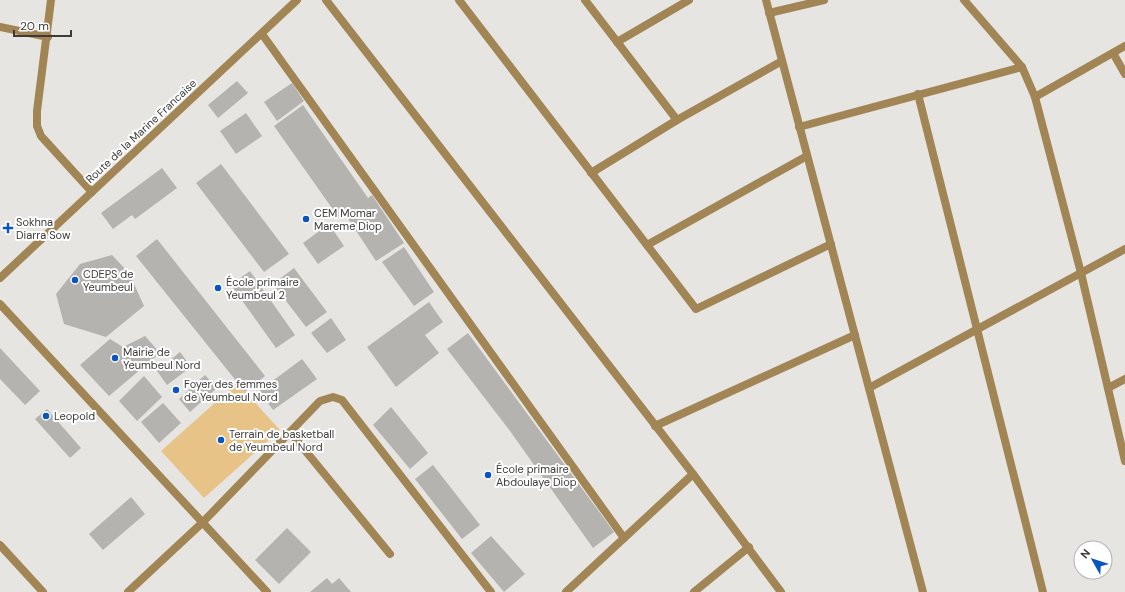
<svg xmlns="http://www.w3.org/2000/svg" width="1125" height="592" font-family="'DM Sans',sans-serif">
<rect width="100%" height="100%" fill="#e7e5e1"/>
<polygon fill="#e7c387" points="237,383 280,430 204,498 161,451"/>
<g fill="#b5b3b0">
<polygon points="237,81 248,93 218,118 208,105"/>
<polygon points="292,83 304,101 277,121 264,102"/>
<polygon points="303,105 368,198 372,195 404,243 376,261 345,214 339,218 274,126"/>
<polygon points="246,113 262,136 236,154 220,131"/>
<polygon points="221,164 289,254 264,272 196,183"/>
<polygon points="162,168 177,188 135,219 132,215 113,229 101,213"/>
<polygon points="329,224 344,246 318,264 303,243"/>
<polygon points="157,239 265,376 245,392 136,256"/>
<polygon points="404,247 434,292 414,306 382,262"/>
<polygon points="112,255 129,273 144,306 106,337 64,324 56,294 80,264"/>
<polygon points="294,268 327,312 306,327 273,284"/>
<polygon points="250,271 295,335 276,348 231,285"/>
<polygon points="429,302 443,322 425,335 439,353 396,387 367,347"/>
<polygon points="331,318 346,340 327,353 311,333"/>
<polygon points="468,333 614,532 593,548 510,431 447,349"/>
<polygon points="145,336 160,353 109,396 80,365 110,339 123,347"/>
<polygon points="0,348 40,391 25,405 0,379"/>
<polygon points="180,352 191,367 167,385 157,371"/>
<polygon points="302,359 317,379 273,410 259,391"/>
<polygon points="205,375 217,388 190,412 179,399"/>
<polygon points="144,376 162,397 137,421 119,401"/>
<polygon points="163,403 181,423 159,443 141,422"/>
<polygon points="391,407 428,453 410,469 373,425"/>
<polygon points="47,409 81,448 70,458 35,419"/>
<polygon points="433,465 480,525 462,539 415,479"/>
<polygon points="131,497 145,514 103,550 89,534"/>
<polygon points="287,528 311,552 279,584 255,560"/>
<polygon points="491,536 525,574 504,592 471,553"/>
<polygon points="327,578 332,584 339,578 351,592 310,592"/>
</g>
<g fill="none" stroke-linecap="round" stroke-linejoin="round">
<g stroke="#a28554" stroke-width="8">
<polyline points="51,0 37,111 37,126 41,136 92,192"/>
<polyline points="326,0 693,474 781,592"/>
<polyline points="459,0 696,309 831,244"/>
<polyline points="585,0 677,120"/>
<polyline points="766,0 923,592"/>
<polyline points="964,0 1022,67 1035,97 1081,273 1125,461"/>
<polyline points="769,13 824,0"/>
<polyline points="0,27 48,37"/>
<polyline points="262,34 624,538"/>
<polyline points="617,42 689,0"/>
<polyline points="1113,53 1125,74"/>
<polyline points="918,94 1043,592"/>
<polyline points="1035,97 1125,46"/>
<polyline points="799,127 1022,67"/>
<polyline points="591,173 677,120 782,61"/>
<polyline points="647,245 807,156"/>
<polyline points="0,278 297,0"/>
<polyline points="0,304 267,592"/>
<polyline points="869,388 1125,249"/>
<polyline points="1108,388 1125,379"/>
<polyline points="655,426 855,335"/>
<polyline points="290,432 390,554"/>
<polyline points="0,545 43,592"/>
<polyline points="128,592 202,523 320,401 333,397 342,400 491,592"/>
<polyline points="566,592 693,474"/>
<polyline points="694,592 749,547"/>
</g>
</g>
<g fill="#0954be" stroke="#fff" stroke-width="1.5">
<circle cx="306" cy="219" r="4"/>
<path d="M6 222h4v4h4v4h-4v4h-4v-4h-4v-4h4z"/>
<circle cx="75" cy="280" r="4"/>
<circle cx="218" cy="288" r="4"/>
<circle cx="115" cy="358" r="4"/>
<circle cx="176" cy="390" r="4"/>
<circle cx="46" cy="416" r="4"/>
<circle cx="221" cy="440" r="4"/>
<circle cx="488" cy="475" r="4"/>
</g>
<g text-anchor="middle" stroke-width="4" stroke-linejoin="round" paint-order="stroke">
<g font-size="11" fill="#3c3b3a" stroke="#fff">
<text transform="translate(141 131) rotate(-43)" y="4">Route de la Marine Francaise</text>
</g>
<g font-size="11" fill="#3c3b3a" stroke="#fff" text-anchor="start">
<text x="314" y="217">CEM Momar<tspan x="314" dy="13">Mareme Diop</tspan></text>
<text x="16" y="226">Sokhna<tspan x="16" dy="13">Diarra Sow</tspan></text>
<text x="83" y="278">CDEPS de<tspan x="83" dy="13">Yeumbeul</tspan></text>
<text x="226" y="286">École primaire<tspan x="226" dy="13">Yeumbeul 2</tspan></text>
<text x="123" y="356">Mairie de<tspan x="123" dy="13">Yeumbeul Nord</tspan></text>
<text x="184" y="388">Foyer des femmes<tspan x="184" dy="13">de Yeumbeul Nord</tspan></text>
<text x="54" y="420">Leopold</text>
<text x="229" y="438">Terrain de basketball<tspan x="229" dy="13">de Yeumbeul Nord</tspan></text>
<text x="496" y="473">École primaire<tspan x="496" dy="13">Abdoulaye Diop</tspan></text>
</g>
</g>
<g transform="translate(1093 560) rotate(309)"><circle r="19" fill="#ffffff" stroke="#b1b1b0"/>
<path d="M0-3L7 15L0 10L-7 15Z" fill="#0954be"/>
<text y="-6" font-size="11" font-weight="bold" text-anchor="middle" fill="#3c3b3a">N</text>
</g>
<path d="M14 30v6h57v-6" fill="none" stroke="#3c3b3a" stroke-width="2"/>
<text x="20" y="30" font-size="12" fill="#3c3b3a" stroke="#ffffff" stroke-width="3" paint-order="stroke">20 m</text>
</svg>
